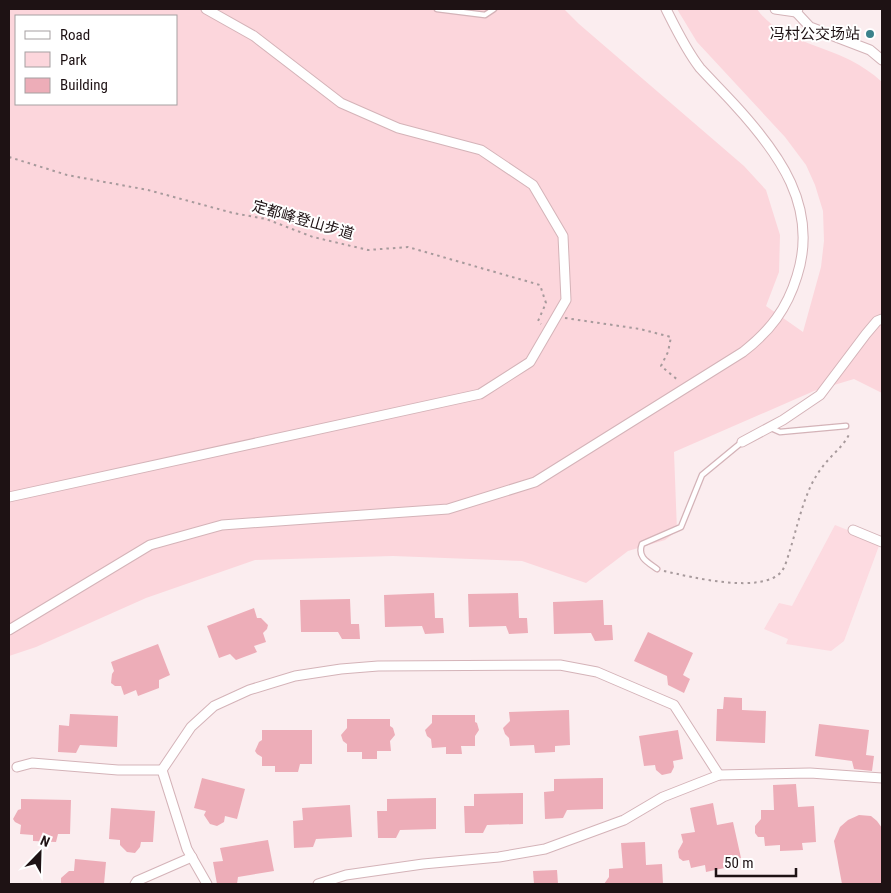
<svg xmlns="http://www.w3.org/2000/svg" width="891" height="893" font-family="'Roboto Condensed','Noto Sans SC',sans-serif">
<rect width="100%" height="100%" fill="#fbedef"/>
<polygon fill="#fddbe1" points="835,525 880,543 844,641 831,651 786,644 788,639 764,629 779,603 792,606"/>
<path fill="#fcd6dc" fill-rule="evenodd" d="M 9,9 L 564,9 L 579,24 L 744,166 L 766,190 L 780,235 L 779,272 L 766,306 L 803,332 L 821,267 L 824,241 L 823,211 L 815,185 L 806,165 L 785,137 L 697,42 L 677,9 L 757,9 C 777,38 820,45 850,60 C 862,66 872,73 882,82 L 882,393 L 854,379 L 814,391 L 674,452 L 677,531 L 665,540 L 628,551 L 586,583 L 522,561 L 393,556 L 255,560 L 146,598 L 36,647 L 9,656 ZM 16,16 L 176,16 L 176,104 L 16,104 Z"/>
<g fill="#edadb8">
<polygon points="434,593 435,618 443,618 444,633 425,634 422,626 385,627 384,595"/>
<polygon points="518,593 519,618 527,618 528,633 509,634 506,626 469,627 468,594"/>
<polygon points="350,599 351,624 359,624 360,639 342,639 338,632 301,632 300,600"/>
<polygon points="603,600 604,625 612,625 613,640 595,641 591,633 554,634 553,602"/>
<polygon points="254,608 257,618 261,618 268,625 267,629 263,633 266,642 254,646 257,652 236,660 230,654 219,658 207,626"/>
<polygon points="648,632 693,653 683,675 690,679 684,693 668,685 667,676 634,661"/>
<polygon points="158,644 170,675 159,680 159,688 138,696 136,690 124,695 121,686 115,686 111,683 112,674 114,671 111,662"/>
<polygon points="724,697 742,698 742,710 766,711 765,743 716,741 717,709 723,709"/>
<polygon points="569,710 570,745 555,746 555,752 535,753 534,745 510,746 509,738 505,734 503,728 510,721 509,712"/>
<polygon points="70,714 118,716 117,747 80,745 76,753 58,752 59,725 69,726"/>
<polygon points="432,715 475,715 475,722 477,723 479,730 475,736 475,746 461,746 462,754 446,754 446,747 432,748 431,739 427,736 425,730 432,723"/>
<polygon points="347,719 390,719 390,726 393,728 395,735 390,741 391,751 377,751 377,759 362,759 362,752 347,752 347,744 343,741 341,735 347,728"/>
<polygon points="819,724 869,730 866,755 874,756 872,771 854,769 852,761 815,756"/>
<polygon points="262,730 312,730 312,764 300,764 298,772 275,772 275,766 262,766 262,757 257,754 255,751 259,742 262,740"/>
<polygon points="678,730 683,759 673,761 674,767 671,773 662,775 656,770 655,765 644,766 639,736"/>
<polygon points="202,778 245,789 237,819 225,816 224,822 217,826 210,824 204,815 206,811 194,808"/>
<polygon points="603,778 603,809 567,810 563,818 545,819 544,792 554,791 554,779"/>
<polygon points="796,784 798,807 814,806 816,842 802,843 803,850 780,851 780,845 765,846 764,837 758,837 755,833 755,826 761,819 761,810 774,810 773,785"/>
<polygon points="523,793 523,824 487,825 483,833 465,833 464,806 474,806 474,794"/>
<polygon points="436,798 436,829 400,830 396,838 378,838 377,811 387,811 387,799"/>
<polygon points="21,799 71,800 70,834 58,834 56,842 33,841 33,835 20,834 21,825 15,822 13,819 18,810 21,809"/>
<polygon points="713,803 717,825 733,822 741,858 727,860 729,867 706,872 705,865 691,868 689,860 683,861 679,858 678,851 683,842 681,834 695,832 690,808"/>
<polygon points="350,805 352,837 316,839 313,847 294,848 293,821 303,820 302,808"/>
<polygon points="111,808 155,811 153,842 141,842 140,847 135,853 127,852 120,845 120,840 109,839"/>
<polygon points="859,815 871,816 877,821 882,828 882,884 842,884 834,841 840,827 848,820"/>
<polygon points="268,840 274,871 238,877 237,884 217,884 213,862 223,861 220,848"/>
<polygon points="645,842 646,865 662,864 663,884 604,884 609,877 609,869 623,868 621,843"/>
<polygon points="75,859 106,862 104,884 61,884 61,878 69,871 74,871"/>
<polygon points="557,870 558,884 534,884 533,871"/>
</g>
<g fill="none" stroke-linecap="round" stroke-linejoin="round">
<defs>
<g id="service">
<polyline points="437,9 485,15 494,9"/>
<polyline points="771,428 780,432 846,426"/>
<path d="M 657,569 C 647,562 637,557 642,544 L 681,527 L 702,475 L 742,442"/>
</g>
<g id="minor">
<polyline points="775,9 796,12 798,9"/>
<polyline points="796,12 810,27 870,50 882,60"/>
<polyline points="742,442 783,420 820,395 866,334 877,321 882,319"/>
<polyline points="9,497 480,394 530,362 566,300 563,236 533,185 481,150 398,128 341,103 254,36 206,9"/>
<polyline points="853,530 882,542"/>
<path d="M 9,630 L 150,545 L 222,525 L 448,509 L 535,482 L 743,352 C 770,331 787,309 797,276 C 819,207 779,153 734,104 C 723,92 711,80 700,68 C 686,50 676,29 666,9"/>
<polyline points="17,767 32,763 118,770 162,770"/>
<polyline points="135,884 137,881 192,857"/>
<polyline points="207,884 187,849 162,770 191,727 214,706 249,690 295,676 341,669 378,666 560,665 597,672 674,705 719,775"/>
<polyline points="318,884 346,875 423,864 499,857 545,849 624,820 663,797 719,775 810,773 882,778"/>
</g>
</defs>
<use href="#service" stroke="#d4b3b8" stroke-width="7"/>
<use href="#minor" stroke="#d4b3b8" stroke-width="11"/>
<g stroke="#a79a9c" stroke-width="2" stroke-dasharray="2.5 4" stroke-linecap="butt">
<polyline points="9,157 67,175 148,190 233,213 266,219 313,237 368,250 408,247 540,285 546,303 538,321 541,324"/>
<polyline points="565,318 640,329 671,337 668,352 661,366 679,381"/>
<path d="M 664,571 C 691,577 763,595 782,571 C 786,565 788,556 790,550 C 796,531 800,512 807,495 C 812,481 820,469 829,459 C 837,450 846,443 850,432"/>
</g>
<use href="#service" stroke="#fff" stroke-width="4.5"/>
<use href="#minor" stroke="#fff" stroke-width="9"/>
</g>
<circle fill="#3b828b" stroke="#fff" stroke-width="2" cx="870" cy="34" r="5"/>
<g text-anchor="middle" stroke-width="4" stroke-linejoin="round" paint-order="stroke">
<g font-size="15" fill="#1e1214" stroke="#fff" text-anchor="end">
<text x="860" y="39">冯村公交场站</text>
</g>
<g font-size="15" fill="#1e1214" stroke="#fff">
<text transform="translate(303 220) rotate(16)" y="5">定都峰登山步道</text>
</g>
</g>
<rect width="891" height="893" fill="none" stroke="#1e1214" stroke-width="20"/>
<rect x="15" y="15" width="162" height="90" fill="#ffffff" stroke="#a5a0a1"/>
<rect x="25" y="31" width="25" height="8" fill="#ffffff" stroke="#a5a0a1"/>
<text x="60" y="40" font-size="15" fill="#1e1214">Road</text>
<rect x="25" y="52" width="25" height="15" fill="#fcd6dc" stroke="#a5a0a1"/>
<text x="60" y="65" font-size="15" fill="#1e1214">Park</text>
<rect x="25" y="78" width="25" height="15" fill="#edadb8" stroke="#a5a0a1"/>
<text x="60" y="90" font-size="15" fill="#1e1214">Building</text>
<g transform="translate(40 853) rotate(23)" stroke="#ffffff" stroke-width="4" paint-order="stroke">
<path d="M0-4L9 19L0 12L-9 19Z" fill="#1e1214"/>
<text y="-8" font-size="14" font-weight="bold" text-anchor="middle" fill="#1e1214">N</text>
</g>
<path d="M716 868v8h80v-8" fill="none" stroke="#1e1214" stroke-width="2.5"/>
<text x="724" y="868" font-size="15" fill="#1e1214" stroke="#ffffff" stroke-width="4" paint-order="stroke">50 m</text>
</svg>
